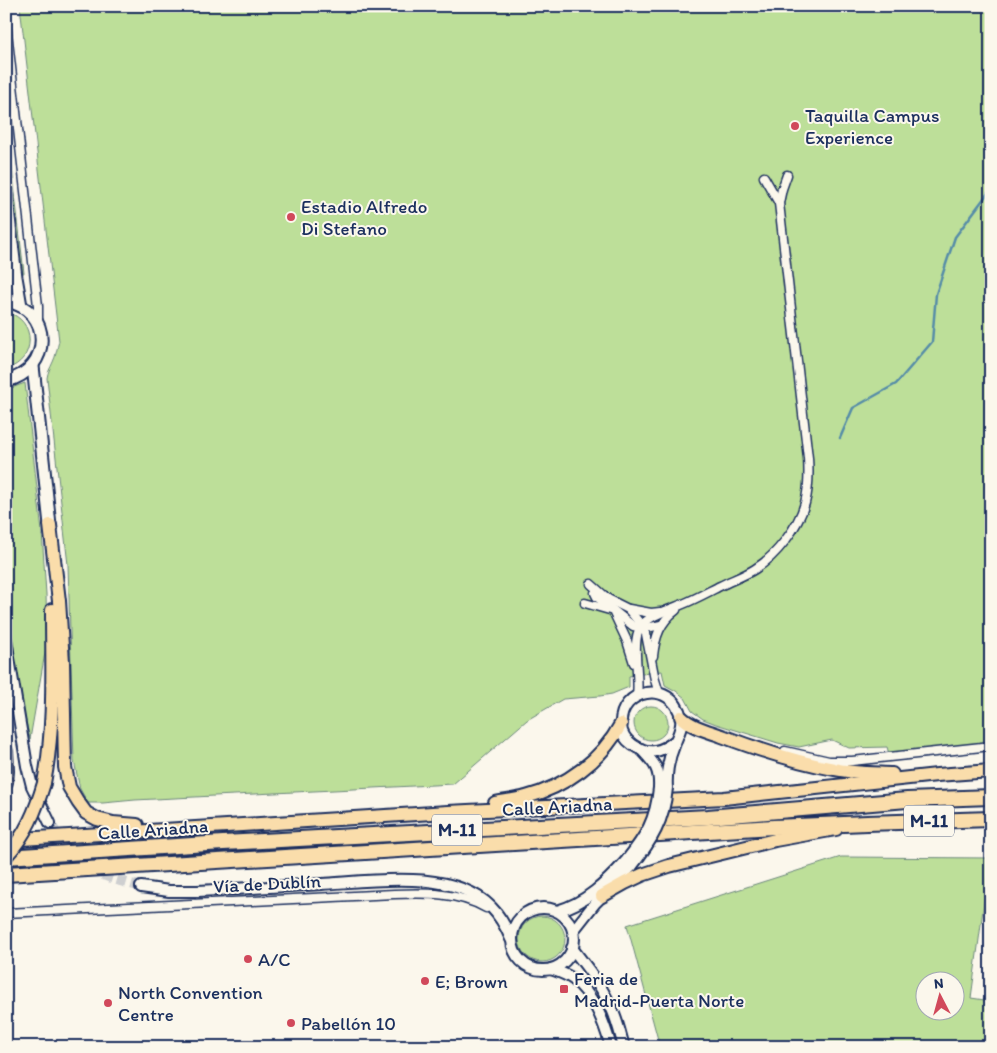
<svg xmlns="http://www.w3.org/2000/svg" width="997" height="1053" font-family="Itim,sans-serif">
<rect width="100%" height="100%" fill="#fbf7ec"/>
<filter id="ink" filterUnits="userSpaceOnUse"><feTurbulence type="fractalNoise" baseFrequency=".02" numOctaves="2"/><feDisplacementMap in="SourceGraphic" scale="10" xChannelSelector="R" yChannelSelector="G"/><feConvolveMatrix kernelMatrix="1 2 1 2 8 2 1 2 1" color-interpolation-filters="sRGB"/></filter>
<g filter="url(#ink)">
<g fill="#bddf99" stroke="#6c877c" fill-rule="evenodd">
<path d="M 20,6 L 991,6 L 991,742 L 889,754 L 887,747 L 849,748 L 832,740 L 799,747 L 778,743 L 716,724 L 703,719 L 692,711 L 685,698 L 676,691 L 665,685 L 662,671 L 629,676 L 629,687 L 612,694 L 600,696 L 563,699 L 556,703 L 527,720 L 453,784 L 135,800 L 103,803 L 88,803 L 80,789 L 74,761 L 68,565 L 47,378 C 48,371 50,369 53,362 C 56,356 57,348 59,341 Z"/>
<polygon points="7,159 11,159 24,273 20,273"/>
<path d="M 6,312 C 37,319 37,361 6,369 Z"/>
<polygon points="25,383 42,532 46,594 47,641 30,739 22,705 6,592 6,390"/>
<circle cx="651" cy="723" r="17"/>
<path d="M 841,857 L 990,858 L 971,998 L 991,1001 L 991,1047 L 660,1047 L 627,925 ZM 924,980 L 954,980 L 954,1010 L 924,1010 Z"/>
<circle cx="542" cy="939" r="23"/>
</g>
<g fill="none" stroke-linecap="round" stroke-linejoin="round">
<polyline stroke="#558ca8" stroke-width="2.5" points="840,438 853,408 896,384 932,342 936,294 955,237 991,189"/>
<path stroke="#cecfd0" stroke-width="10" stroke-dasharray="10 5" stroke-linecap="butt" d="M 50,823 C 63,844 81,864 103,875 C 115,880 129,883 141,887"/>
<defs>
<g id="minor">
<polyline points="6,23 38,306 38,324"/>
<polyline points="764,177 779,203"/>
<polyline points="591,584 608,599 628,609 639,622 641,626 646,634 655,680 659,693"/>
<polyline points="595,593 597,597 633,626 646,628 661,625"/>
<polyline points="585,603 613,611 627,641 634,663"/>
<polyline points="629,609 651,613 660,612"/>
<path d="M 653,656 C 655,637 660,622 676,610"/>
<path d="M 637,696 C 640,677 631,643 640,628 C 648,615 669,610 683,604 C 695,599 708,592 720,586 C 732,580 744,576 755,569 C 776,556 798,528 805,503 C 809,488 809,473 808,458 L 779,203 L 782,189 L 787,175"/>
<polyline points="785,751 829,761 852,761 991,746"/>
<path d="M 6,913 L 394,894 C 426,893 458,892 486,908"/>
</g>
<g id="tertiary">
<polyline points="6,640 27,766 32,786 50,823"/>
<path d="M 641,749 C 654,763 660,768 659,788"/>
<path d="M 667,788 C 666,773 669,757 675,743 C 678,734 683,727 681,717 C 672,679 618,688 621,726 C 622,741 640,753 655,751 C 663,750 669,746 675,741"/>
<path d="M 141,887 L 169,891 L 197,891 C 239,889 281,886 322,884 C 372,881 452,868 491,907 C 500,916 506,927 511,939"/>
<circle cx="543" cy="939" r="31"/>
<path d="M 557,911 C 586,903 606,883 626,861"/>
<polyline points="573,931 595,903 632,866"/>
<path d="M 572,948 C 586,966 601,985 610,1005 C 617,1018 620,1033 624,1047"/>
<path d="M 551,969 C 559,972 566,974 573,979 C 594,995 604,1022 611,1047"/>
</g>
<g id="secondary">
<polyline points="6,192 16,277 21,306"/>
<path d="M 6,301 C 53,309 53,370 6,381"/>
<polyline points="33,366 50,525"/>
</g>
<g id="trunk">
<polyline points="50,525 59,601 63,662 65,767 69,787 78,802 86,813 97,819 113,823 137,825"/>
<path d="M 681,717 C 691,727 708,731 722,736 C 759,750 795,762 834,769 C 853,773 872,773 892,774"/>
<polyline points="6,751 7,771 6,782"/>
<path d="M 44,783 C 55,727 52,666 52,610"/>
<path d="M 495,803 C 505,801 516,800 526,797 C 565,787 602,760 621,724"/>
<polyline points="6,840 448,812 724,798 937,775 991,771"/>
<polyline points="602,896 625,883 642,875 669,866 775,840 836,829"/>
</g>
<g id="motorway">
<polyline points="6,857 223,843 708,817 907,800 991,797"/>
<polyline points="6,874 774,827 867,823 991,819"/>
</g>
</defs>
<use href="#minor" stroke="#1b2f5e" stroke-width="11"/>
<use href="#tertiary" stroke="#1b2f5e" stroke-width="14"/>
<use href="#secondary" stroke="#1b2f5e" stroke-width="15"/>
<use href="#trunk" stroke="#1b2f5e" stroke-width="16"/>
<use href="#motorway" stroke="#1b2f5e" stroke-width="18"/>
<use href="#minor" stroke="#fbf7ec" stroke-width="8"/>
<use href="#tertiary" stroke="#fbf7ec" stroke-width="10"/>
<use href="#secondary" stroke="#fbf7ec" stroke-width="11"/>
<use href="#trunk" stroke="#faddab" stroke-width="12"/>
<use href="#motorway" stroke="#faddab" stroke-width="14"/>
<defs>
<g id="tertiary-bridge">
<path d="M 626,861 C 646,836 656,820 659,788"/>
<path d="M 632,866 C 652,840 664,821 667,788"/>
</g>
<path id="trunk-bridge" d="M 6,856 C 26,835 36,810 44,783"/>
</defs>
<use href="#tertiary-bridge" stroke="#1b2f5e" stroke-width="14" stroke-linecap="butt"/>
<use href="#trunk-bridge" stroke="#1b2f5e" stroke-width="16" stroke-linecap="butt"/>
<use href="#tertiary-bridge" stroke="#fbf7ec" stroke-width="10"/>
<use href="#trunk-bridge" stroke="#faddab" stroke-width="12"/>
</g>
</g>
<g fill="#d1495b" stroke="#fbf7ec" stroke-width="2">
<circle cx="795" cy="126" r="5"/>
<circle cx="291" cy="217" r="5"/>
<circle cx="248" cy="959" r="5"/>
<circle cx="425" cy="981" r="5"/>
<rect x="559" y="984" width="10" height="10" rx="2.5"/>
<circle cx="108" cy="1003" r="5"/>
<circle cx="291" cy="1023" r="5"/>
</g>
<g text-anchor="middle" stroke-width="4" stroke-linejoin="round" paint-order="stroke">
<g fill="#fbf7ec" stroke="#5e6b89" stroke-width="1">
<rect x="904" y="805.5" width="50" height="31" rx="4"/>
<rect x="432" y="814.5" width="50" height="31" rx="4"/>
</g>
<g font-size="18" font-weight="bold" fill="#1b2f5e">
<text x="929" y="827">M-11</text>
<text x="457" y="836">M-11</text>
</g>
<g font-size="19" fill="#1b2f5e" stroke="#fbf7ec" text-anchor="start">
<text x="805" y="122">Taquilla Campus<tspan x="805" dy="22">Experience</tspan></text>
<text x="301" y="213">Estadio Alfredo<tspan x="301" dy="22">Di Stefano</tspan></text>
<text x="258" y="966">A/C</text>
<text x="574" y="985">Feria de<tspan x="574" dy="22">Madrid-Puerta Norte</tspan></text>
<text x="435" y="988">E; Brown</text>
<text x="118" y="999">North Convention<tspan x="118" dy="22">Centre</tspan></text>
<text x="301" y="1030">Pabellón 10</text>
</g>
<g font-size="19" fill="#1b2f5e" stroke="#fbf7ec">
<text transform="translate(557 806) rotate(-3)" y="7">Calle Ariadna</text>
<text transform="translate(153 829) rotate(-4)" y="7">Calle Ariadna</text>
<text transform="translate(267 883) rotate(-3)" y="7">Vía de Dublín</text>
</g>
</g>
<rect width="997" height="1053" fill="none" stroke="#fbf7ec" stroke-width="25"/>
<rect x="12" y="12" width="972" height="1028" fill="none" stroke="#1b2f5e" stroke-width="2" filter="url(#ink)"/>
<g transform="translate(940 996) rotate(354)"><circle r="24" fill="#fbf7ec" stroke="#a1a7b3"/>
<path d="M0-4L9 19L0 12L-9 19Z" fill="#d1495b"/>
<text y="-8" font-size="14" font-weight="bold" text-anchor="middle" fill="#1b2f5e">N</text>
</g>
</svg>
